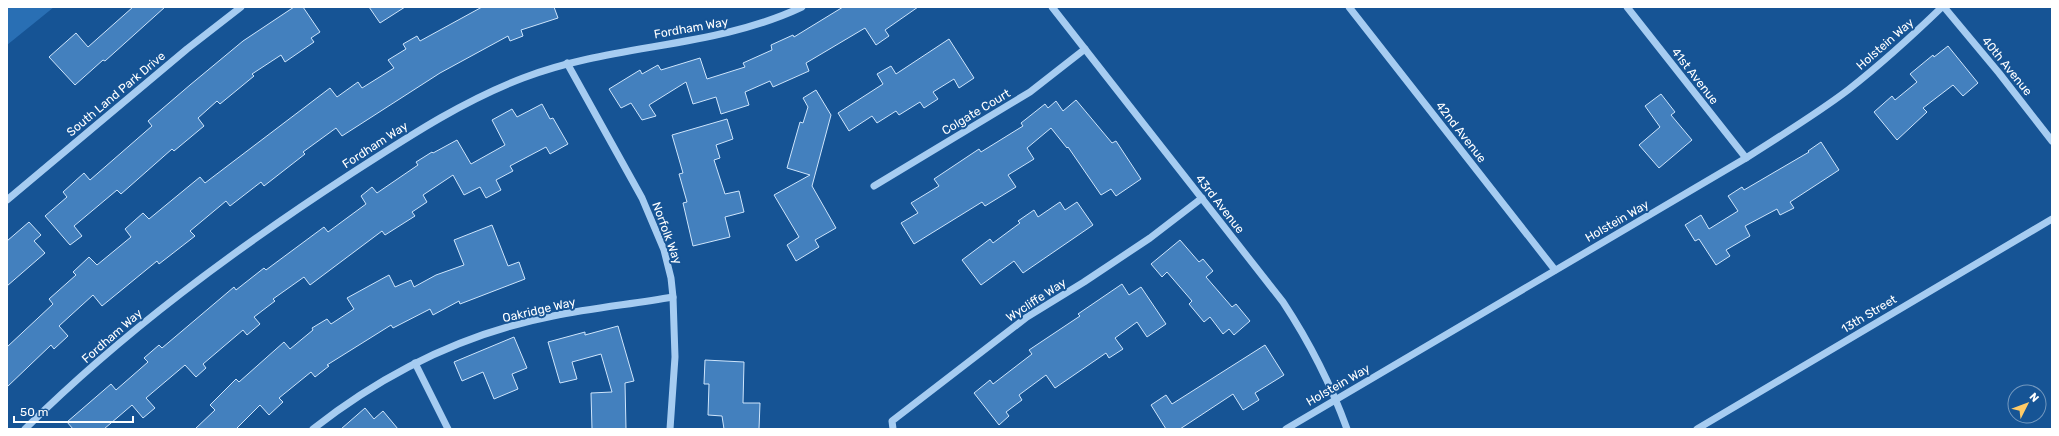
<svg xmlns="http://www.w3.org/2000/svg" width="2059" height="436" font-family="Rubik,sans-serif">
<rect width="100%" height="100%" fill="#165495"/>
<polygon fill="#296fb4" points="7,7 54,7 7,45"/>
<g fill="#4380be" stroke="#cee5fc">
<polygon points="133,7 165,7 105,61 103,60 75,85 49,57 76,33 88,47"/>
<polygon points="294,7 303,7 320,32 311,38 314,42 285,62 281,55 252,74 254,76 220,104 217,101 198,118 204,126 174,151 172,149 121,194 117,190 74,226 82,236 70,245 45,216 67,197 63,192 84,173 90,180 152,126 148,121 190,85 243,41"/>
<polygon points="369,7 405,7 380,23"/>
<polygon points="482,7 554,7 558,18 521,30 523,36 510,41 508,36 440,73 342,136 336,128 303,152 305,154 264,186 261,182 230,206 226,201 190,231 195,236 159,264 157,261 102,306 93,295 59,326 68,336 54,349 51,345 7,387 7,347 53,304 49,299 76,275 73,272 89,257 97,265 131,237 125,229 143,213 149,219 200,177 205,183 330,88 337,97 358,82 362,88 394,68 388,60 406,49 403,44 417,36 420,41"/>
<polygon points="843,7 918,7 885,30 889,36 876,45 865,28 806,63 809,71 773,87 770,81 745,92 749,105 721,114 716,97 693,104 686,82 649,105 656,116 642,120 631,103 621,108 609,89 640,70 642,74 658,65 661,70 700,58 707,79 745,67 743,63 772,50 771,45 793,35 794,37"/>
<polygon points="949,39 974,78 959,88 954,79 933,92 938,99 924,108 920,102 899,115 896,111 877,123 872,116 849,131 838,113 883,84 877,74 891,66 896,74"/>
<polygon points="1948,46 1978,83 1963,96 1953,85 1923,108 1927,112 1897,140 1874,112 1892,96 1895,100 1917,82 1910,74 1933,55 1934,57"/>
<polygon points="816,90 831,115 812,186 836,228 815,240 819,247 796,261 787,245 799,237 774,195 810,175 787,168 800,122 803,123 808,107 803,98"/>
<polygon points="1661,94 1675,112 1671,115 1692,140 1659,168 1639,145 1660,127 1645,106"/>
<polygon points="1076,100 1112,143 1116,141 1141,179 1116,196 1111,189 1101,195 1068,147 1067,148 1051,128 1027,148 1034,159 1008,175 1016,187 985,206 982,202 914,244 901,223 918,213 911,203 939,186 934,179 979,149 981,152 1023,126 1021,123 1045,104 1048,108 1056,101 1063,111"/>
<polygon points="542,104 550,119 553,118 568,144 550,154 546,147 510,166 513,171 496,180 501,190 486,198 480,187 464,195 453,175 423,195 427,202 412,212 415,216 385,235 382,231 310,285 304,277 273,299 275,301 254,317 260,324 247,335 243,330 203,364 206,368 196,377 185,365 146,398 155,408 143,418 132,405 104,429 73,429 67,422 111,384 116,390 148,362 144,358 159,345 162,348 234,287 236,290 264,268 266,270 324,227 328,232 366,204 361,196 372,187 377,193 418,165 416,162 432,152 433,153 457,140 471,164 505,145 492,120 512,109 517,117"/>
<polygon points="727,119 733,139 716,145 720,158 714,160 725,194 739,191 744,212 725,217 730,237 693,246 683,203 687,202 679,174 683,173 672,135"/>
<polygon points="1821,142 1839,170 1790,202 1794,208 1780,215 1777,209 1745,226 1750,236 1726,250 1730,256 1716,265 1699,239 1695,241 1685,225 1701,215 1709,229 1738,211 1728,196 1742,187 1744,190 1773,173 1809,152 1808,151"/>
<polygon points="1060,202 1065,210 1077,202 1093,225 1023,273 1014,261 981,285 962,260 990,239 993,243 1020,223 1018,221 1034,210 1038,217"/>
<polygon points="29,222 41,235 34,241 45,253 7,286 7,241"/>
<polygon points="492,225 508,266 519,262 525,279 460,304 459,301 433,315 430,309 393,328 391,325 327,365 329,366 315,377 311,372 279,398 283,402 269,415 260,405 236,429 195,429 215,410 210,405 236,379 239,382 284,342 290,349 313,330 312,328 327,319 331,324 354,309 347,298 389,275 395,287 411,280 414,287 436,275 464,265 454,240"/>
<polygon points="1180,240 1199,262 1203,259 1213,271 1206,277 1232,307 1236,304 1250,321 1234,335 1229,329 1223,334 1210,317 1204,322 1189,304 1192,301 1167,272 1162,277 1151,264"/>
<polygon points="1122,284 1129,295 1141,287 1166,324 1147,337 1137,322 1115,338 1123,349 1109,358 1106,353 1055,388 1046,375 1019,395 1022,400 1006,412 1009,416 999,425 974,393 990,380 993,384 1032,354 1029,350 1080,316 1078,314"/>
<polygon points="618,326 634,381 625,383 626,429 592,429 591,393 612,392 601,354 572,362 577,379 560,383 548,342 585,332 585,335"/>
<polygon points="514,337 527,368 512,374 518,389 494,399 483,372 462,381 454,362"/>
<polygon points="1265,345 1284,375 1255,393 1259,400 1243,410 1233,394 1180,429 1166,429 1151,405 1166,395 1172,404"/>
<polygon points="705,360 744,362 743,403 760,403 759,429 724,429 722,416 708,415 709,384 704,384"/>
<polygon points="365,408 374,419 383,411 398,429 341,429"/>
</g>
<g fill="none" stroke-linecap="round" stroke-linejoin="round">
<g stroke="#a6ccf1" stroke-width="7">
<path d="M 1052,7 L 1283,302 C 1310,343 1330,382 1347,429"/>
<polyline points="1349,7 1555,270"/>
<polyline points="1627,7 1746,158"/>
<polyline points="1944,7 1999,73 2052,141"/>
<polyline points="567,63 642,198 664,250 671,278 673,297 675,357 670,429"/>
<polyline points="874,186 1030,92 1085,49"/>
<polyline points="7,200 187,49 241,7"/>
<polyline points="415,363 448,429"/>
<path d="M 25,429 C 123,332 234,250 349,175 C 405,139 460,102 523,78 C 614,43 713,49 802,7"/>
<path d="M 313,429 C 383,374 465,333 553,316 C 592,308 633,304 673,297"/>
<polyline points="893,429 892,421 1027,317 1084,282 1150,238 1202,198"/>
<path d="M 1286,429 L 1746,158 C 1780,136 1815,115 1848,90 C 1881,64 1912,36 1942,7"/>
<polyline points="1697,429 2052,219"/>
</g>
</g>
<g text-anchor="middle" stroke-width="4" stroke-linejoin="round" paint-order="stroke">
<g font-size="12" fill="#fff" stroke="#165495">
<text transform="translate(691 28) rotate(-10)" y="4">Fordham Way</text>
<text transform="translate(1885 44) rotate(-41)" y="4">Holstein Way</text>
<text transform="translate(2007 66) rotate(51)" y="4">40th Avenue</text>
<text transform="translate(1695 76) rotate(52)" y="4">41st Avenue</text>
<text transform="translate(116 94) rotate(-40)" y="4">South Land Park Drive</text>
<text transform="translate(976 112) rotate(-31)" y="4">Colgate Court</text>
<text transform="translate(1461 132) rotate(52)" y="4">42nd Avenue</text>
<text transform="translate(375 145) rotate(-33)" y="4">Fordham Way</text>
<text transform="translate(1220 204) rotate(52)" y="4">43rd Avenue</text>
<text transform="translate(1617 221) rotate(-30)" y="4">Holstein Way</text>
<text transform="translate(667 233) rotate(70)" y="4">Norfolk Way</text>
<text transform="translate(1036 300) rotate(-33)" y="4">Wycliffe Way</text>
<text transform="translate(539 310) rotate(-13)" y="4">Oakridge Way</text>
<text transform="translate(1869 314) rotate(-31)" y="4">13th Street</text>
<text transform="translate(112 336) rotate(-41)" y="4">Fordham Way</text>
<text transform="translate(1338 385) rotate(-30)" y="4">Holstein Way</text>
</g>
</g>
<rect width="2059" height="436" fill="none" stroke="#ffffff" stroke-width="16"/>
<g transform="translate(2027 404) rotate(48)"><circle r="19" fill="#165495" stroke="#7398bf"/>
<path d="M0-3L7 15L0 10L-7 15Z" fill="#ffcb67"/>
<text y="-6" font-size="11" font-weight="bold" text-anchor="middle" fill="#ffffff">N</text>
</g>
<path d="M14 416v6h119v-6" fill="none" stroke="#ffffff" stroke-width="2"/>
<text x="20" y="416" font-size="12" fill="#ffffff" stroke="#165495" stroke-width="3" paint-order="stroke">50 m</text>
</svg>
